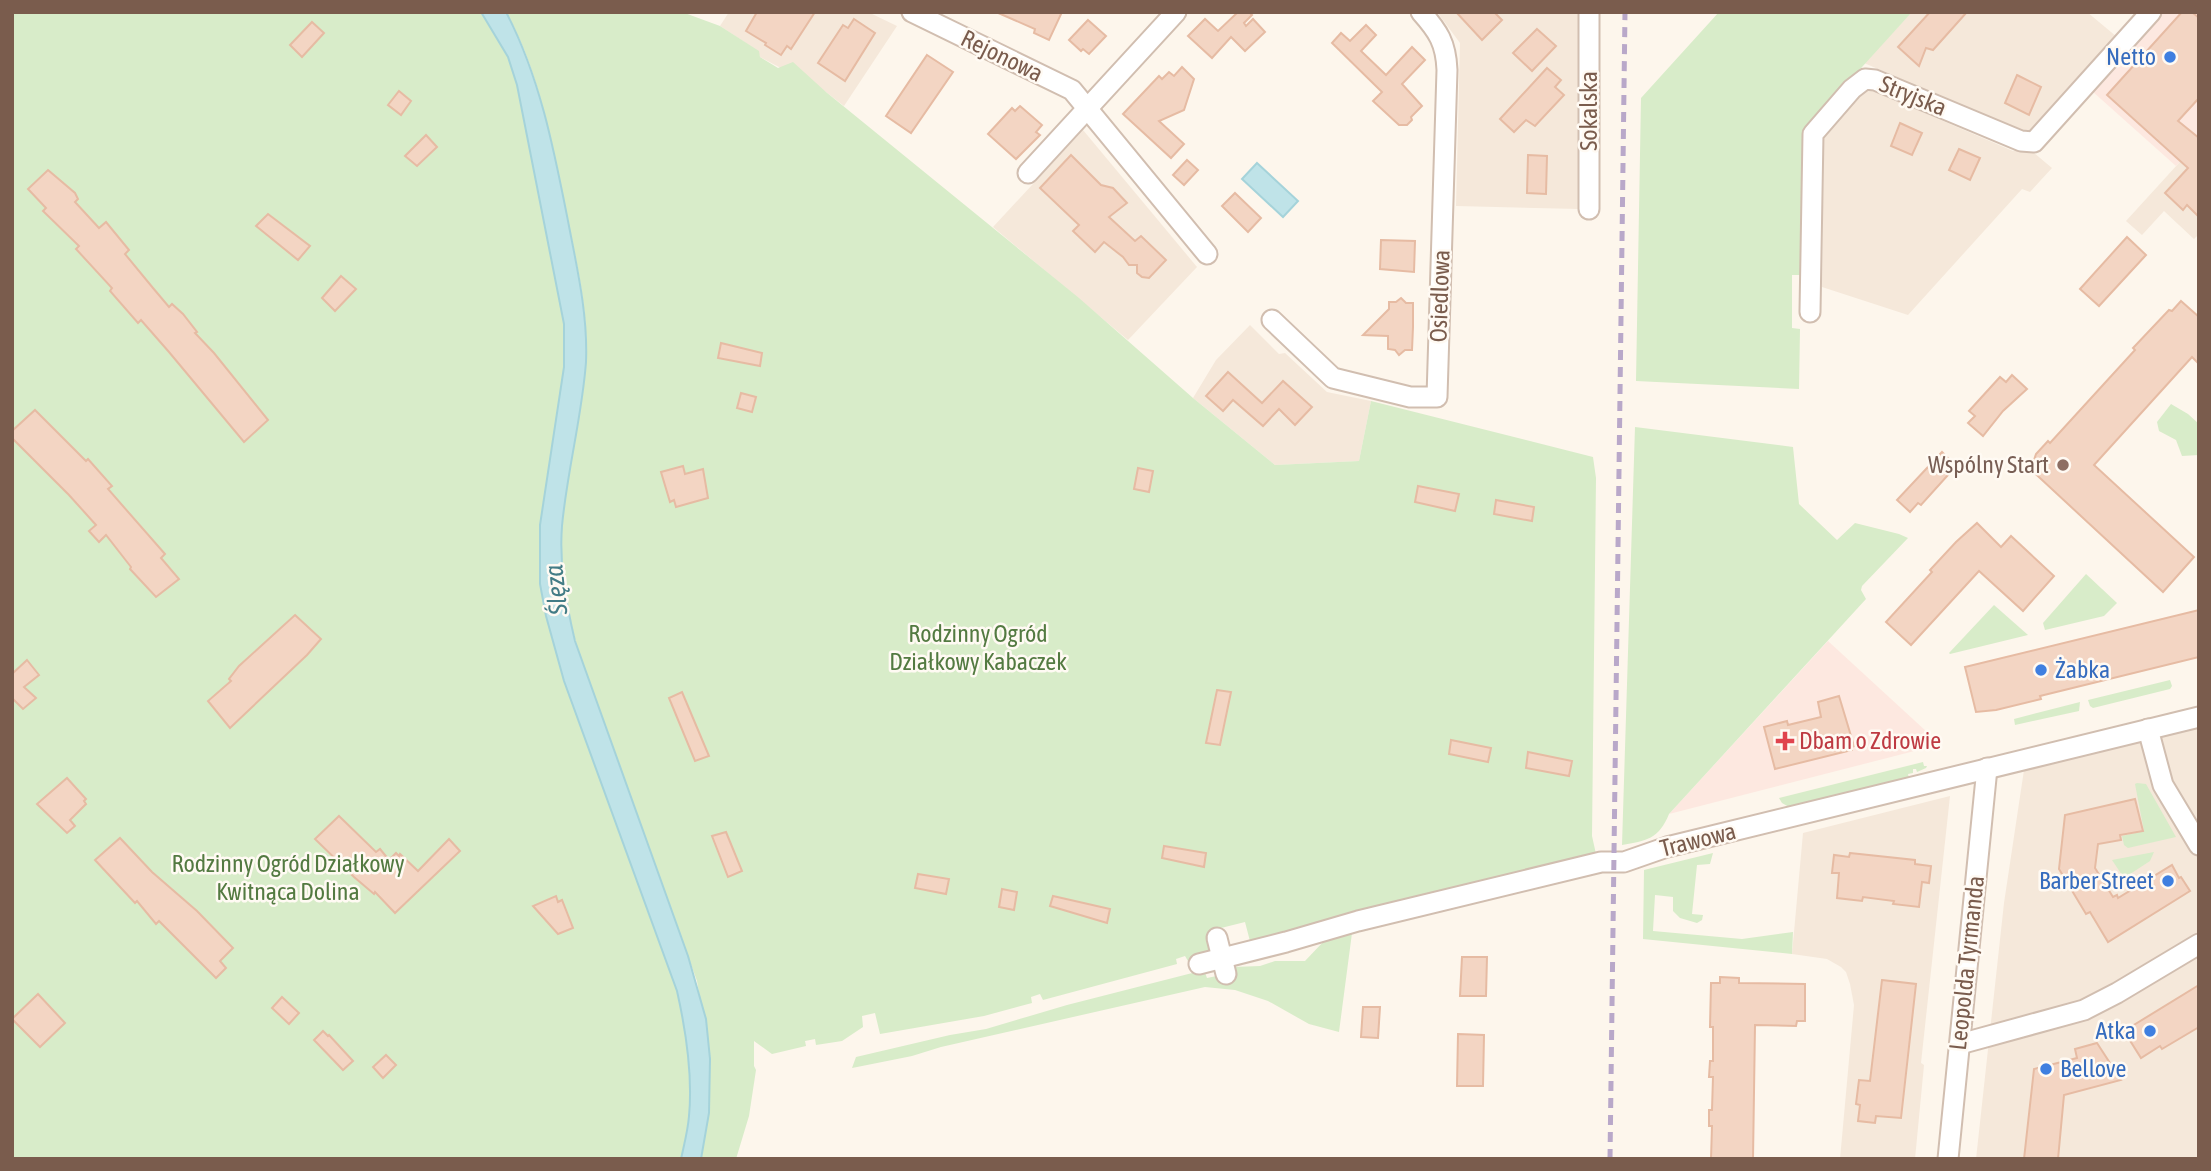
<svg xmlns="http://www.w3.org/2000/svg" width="2211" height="1171" font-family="'Asap Condensed',sans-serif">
<rect width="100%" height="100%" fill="#fdf6ec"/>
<g fill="#f5e8da">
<polygon points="729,12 868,12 897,26 844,106 826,92 760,57 758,51 720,26"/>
<polygon points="1437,12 1581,12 1579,209 1456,206 1460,43"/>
<polygon points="1912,12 2087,12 2117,37 2029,134 1864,63"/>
<polygon points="1871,90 2013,151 2028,148 2052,168 2030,192 2022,189 1908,315 1822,287 1824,129 1854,94"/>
<polygon points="1083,130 1197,267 1128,340 993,227"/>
<polygon points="2199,141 2199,234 2194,239 2164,211 2142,235 2126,221"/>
<polygon points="1250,325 1279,354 1285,353 1327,392 1371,401 1359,461 1275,465 1193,398 1216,360"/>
<polygon points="2199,724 2199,1159 1976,1159 2004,903 2024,770 2141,737"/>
<polygon points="1950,796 1921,1063 1924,1065 1915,1159 1840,1159 1854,1005 1850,984 1846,972 1841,967 1827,959 1792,954 1803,833"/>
</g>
<g fill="#fde8e0">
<polygon points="2163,12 2199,12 2199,141 2176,166 2092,91"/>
<polygon points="1828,641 1927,732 1930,747 1669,814"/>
</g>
<g fill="#d8ecc9">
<path d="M 12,12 L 481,12 L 508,57 L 517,85 L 564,324 L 564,367 L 540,525 L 539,548 L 540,584 L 546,617 L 564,681 L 677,991 C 686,1031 693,1074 689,1116 C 688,1130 684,1145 681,1159 L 12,1159 Z"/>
<path d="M 506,12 L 682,12 L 720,26 L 759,51 L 760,57 L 778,68 L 793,62 L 826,92 L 1079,298 L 1193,398 L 1275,465 L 1359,461 L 1371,401 L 1593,457 L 1596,478 L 1592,836 L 1596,854 L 1251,945 L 1245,922 L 1209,931 L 1214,949 L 1208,956 L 1188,961 L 1185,956 L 1176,959 L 1177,964 L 1043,1000 L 1040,994 L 1031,997 L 1032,1003 L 984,1016 L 880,1034 L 875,1013 L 862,1016 L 863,1027 L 842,1041 L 816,1045 L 815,1039 L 805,1041 L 806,1046 L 772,1054 L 754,1041 L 754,1066 L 756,1070 L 749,1116 L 736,1159 L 701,1159 L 709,1113 L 710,1059 L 697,981 L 585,672 C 570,625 558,576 562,526 C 567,471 582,418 586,363 C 589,312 577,265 567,216 C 553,148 540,72 506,12 Z"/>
<polygon points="1719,12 1912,12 1803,132 1801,275 1792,275 1792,328 1800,329 1799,389 1636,381 1641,98"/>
<polygon points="2171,404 2188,414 2199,424 2199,455 2182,456 2176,440 2159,431 2157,422"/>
<path d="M 1635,427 L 1793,447 L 1799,504 L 1837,540 L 1855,523 L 1899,534 L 1908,538 L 1862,586 L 1861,590 L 1866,599 L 1669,814 C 1659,839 1646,841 1622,845 Z"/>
<polygon points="2086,574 2117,603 2104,616 2045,630 2043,623"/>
<polygon points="1994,605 2028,635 1950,654 1949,653"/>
<polygon points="2170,680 2172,686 2170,689 2093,708 2090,706 2088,700"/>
<polygon points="2080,702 2079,711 2015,725 2014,719"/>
<polygon points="1923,762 1924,766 1927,766 1926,768 1917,772 1916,769 1913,769 1913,773 1908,774 1909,778 1789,807 1782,803 1779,798"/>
<polygon points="2137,783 2146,784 2176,837 2128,848 2124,845 2122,836 2144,831 2135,784"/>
<polygon points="2154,852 2150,861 2124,878 2112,860"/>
<polygon points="1713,853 1710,864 1697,865 1692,914 1703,915 1702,920 1697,923 1680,918 1673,911 1673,897 1655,895 1653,931 1742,939 1793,932 1792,954 1643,939 1644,870"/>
<polygon points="1352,933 1339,1032 1309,1024 1268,1001 1235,990 1205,987 941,1047 912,1056 852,1068 856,1057 950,1035 986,1029 1067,1005 1204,970 1207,978 1231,973 1233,967 1260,966 1275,961 1305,961 1324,941"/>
</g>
<g fill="#bfe3e8" stroke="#a5d3da" stroke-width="2">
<path d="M 481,12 L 506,12 C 540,77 554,150 568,221 C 577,268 588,314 586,362 C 582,417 567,471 562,526 C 559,565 566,603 575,641 L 688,956 L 706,1019 L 710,1059 L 709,1113 L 701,1159 L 681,1159 C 684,1145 688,1130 689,1116 C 693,1074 686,1031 677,991 L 564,681 L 546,616 L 540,584 L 540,525 L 564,367 L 564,324 L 517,85 L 508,57 Z"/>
<polygon points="1257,163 1298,201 1283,217 1242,179"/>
</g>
<g fill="#f3d5c3" stroke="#e6bba3" stroke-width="2">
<polygon points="757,12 815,12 791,49 787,46 781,55 765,45 766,43 746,31"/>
<polygon points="996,12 1062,12 1049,40 1034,33 1035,29"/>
<polygon points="1238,12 1249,12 1252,15 1244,23 1246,26 1253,19 1265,32 1245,51 1231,37 1212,58 1188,36 1205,19 1218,31"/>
<polygon points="1456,12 1494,12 1502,20 1482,40"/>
<polygon points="1930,12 1967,12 1933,50 1926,48 1919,66 1898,47"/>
<polygon points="2182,12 2192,12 2199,18 2199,98 2178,121 2199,138 2199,217 2187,205 2183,210 2165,193 2188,168 2107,95"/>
<polygon points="854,19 875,33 845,81 818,63 843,25 848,28"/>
<polygon points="1088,20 1106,36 1089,54 1083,49 1081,51 1069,40"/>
<polygon points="312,22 324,33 302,57 290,45"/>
<polygon points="1366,25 1376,35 1361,51 1386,75 1412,47 1425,60 1402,84 1422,106 1411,117 1412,120 1407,125 1399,125 1373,101 1382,92 1332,43 1341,33 1350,41"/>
<polygon points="1537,29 1556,46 1532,71 1513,53"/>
<polygon points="927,55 953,72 911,133 886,116"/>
<polygon points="1182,67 1194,79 1184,110 1159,121 1184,144 1171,158 1123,114 1159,76 1162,79 1169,72 1174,76"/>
<polygon points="1547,68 1561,80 1555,87 1564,95 1535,126 1526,120 1514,132 1500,119"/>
<polygon points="2017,75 2041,87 2029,115 2005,103"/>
<polygon points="399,91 411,101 401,115 388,105"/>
<polygon points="1020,106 1042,125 1036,132 1040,135 1016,159 988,134 1012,108 1015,111"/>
<polygon points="1900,123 1922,133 1912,155 1891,146"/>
<polygon points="426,135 437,147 417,166 405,156"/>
<polygon points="1959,149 1980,158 1970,180 1949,170"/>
<polygon points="1071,155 1101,185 1113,188 1127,203 1109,217 1135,241 1141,236 1166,260 1149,278 1142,277 1137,273 1137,265 1129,265 1123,257 1104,242 1095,252 1073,231 1079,225 1040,188"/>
<polygon points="1528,155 1547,156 1546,194 1527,193"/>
<polygon points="1187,160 1198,170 1184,185 1173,175"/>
<polygon points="48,170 75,193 78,199 75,202 99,228 106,222 129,250 125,254 153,288 169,307 172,304 183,314 197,332 195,333 214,353 268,420 244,442 169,352 141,320 138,323 110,291 112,288 76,249 79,246 43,211 46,208 28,189"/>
<polygon points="1235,193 1261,218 1248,232 1222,206"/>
<polygon points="268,214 310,246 298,260 256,226"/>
<polygon points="2127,237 2146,255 2099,306 2080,289"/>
<polygon points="1381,240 1415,241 1414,272 1380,269"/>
<polygon points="341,276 356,289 335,311 322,298"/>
<polygon points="1401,298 1406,303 1413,303 1413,327 1412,350 1405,350 1399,355 1395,350 1388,349 1388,336 1363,335 1389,309 1389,302 1396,302"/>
<polygon points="2181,301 2199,317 2199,364 2192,357 2094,465 2194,557 2163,592 2028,467 2034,460 2036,454 2048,441 2050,443 2103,385 2135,350 2133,348 2169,310 2172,311"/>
<polygon points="721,343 762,353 760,366 718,358"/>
<polygon points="1228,372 1262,403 1283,381 1312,407 1295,425 1279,409 1263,426 1233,400 1223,411 1206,396"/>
<polygon points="2012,375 2027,389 2003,411 1983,436 1968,423 1975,416 1969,411 2000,377 2006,382"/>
<polygon points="741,393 756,397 752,412 737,408"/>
<polygon points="35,410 86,461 88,459 112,486 108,489 165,554 161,558 179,579 156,597 130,569 131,567 106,535 99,542 89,531 96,525 69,495 12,438 12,431"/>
<polygon points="1942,452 1954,464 1946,473 1948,475 1921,505 1918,503 1910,512 1897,500"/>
<polygon points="683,466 685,474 703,469 708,498 676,507 674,500 670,502 661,472"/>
<polygon points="1138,468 1153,471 1149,492 1134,489"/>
<polygon points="1418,486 1459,494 1455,511 1415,502"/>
<polygon points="1496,500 1534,507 1532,521 1494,514"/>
<polygon points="1977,523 2001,547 2011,536 2054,576 2023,611 1979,571 1911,645 1886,622 1932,572 1930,570 1956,542"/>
<polygon points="2199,610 2199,657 2040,696 2041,699 1996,710 1976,712 1965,667"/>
<polygon points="295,615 321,639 307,655 230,728 208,701 231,681 229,679 239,666"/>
<polygon points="27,660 39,675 24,687 36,698 23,709 12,698 12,674"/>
<polygon points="1217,690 1231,692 1220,745 1206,743"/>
<polygon points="682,692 709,756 695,761 669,698"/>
<polygon points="1839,696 1854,746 1852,747 1852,750 1775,769 1764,727 1787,721 1788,725 1821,717 1818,702"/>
<polygon points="1451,740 1491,748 1488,762 1449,754"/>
<polygon points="1528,752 1572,761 1569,776 1526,768"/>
<polygon points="67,778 86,799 84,801 86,804 70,820 75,826 67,833 37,804"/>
<polygon points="2135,799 2143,831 2120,835 2121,840 2098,844 2095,868 2113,897 2117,895 2118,898 2172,865 2179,878 2181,877 2190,891 2108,942 2090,912 2086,914 2059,869 2065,815"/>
<polygon points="339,816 376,852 380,849 389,860 396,853 399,856 400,854 418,871 449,839 460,851 395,913 375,892 374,894 354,877 315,839"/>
<polygon points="726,832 742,871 728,877 712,836"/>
<polygon points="120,838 152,872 197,911 233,948 220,961 226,968 216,978 159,921 156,924 137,901 135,903 95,860"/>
<polygon points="1164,846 1206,853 1204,867 1162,858"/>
<polygon points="1850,853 1915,860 1915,864 1931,866 1929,883 1922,882 1919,907 1893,904 1894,901 1863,897 1862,901 1837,898 1839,873 1832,873 1834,855 1849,857"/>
<polygon points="918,874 949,879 946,894 915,888"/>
<polygon points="1002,889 1017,892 1014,910 999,907"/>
<polygon points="556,896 558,902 562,900 573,928 558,934 533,906"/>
<polygon points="1053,896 1110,909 1107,923 1050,906"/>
<polygon points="1462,957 1487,957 1486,996 1460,996"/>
<polygon points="1720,977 1739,978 1739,983 1805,984 1805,1021 1797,1021 1796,1026 1755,1025 1753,1159 1711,1159 1712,1126 1709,1126 1709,1110 1712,1110 1713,1077 1709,1077 1710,1061 1713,1061 1713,1027 1710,1027 1711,983 1720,983"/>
<polygon points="1882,980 1916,984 1901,1118 1876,1116 1875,1123 1858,1121 1860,1105 1856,1104 1859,1080 1870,1081"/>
<polygon points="2199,985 2199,1027 2162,1049 2160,1046 2141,1058 2124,1031"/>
<polygon points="38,994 65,1023 40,1047 12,1019"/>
<polygon points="282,997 299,1013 289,1024 272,1008"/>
<polygon points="1363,1007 1380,1007 1378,1038 1361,1037"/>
<polygon points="323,1031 328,1036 329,1035 353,1061 343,1070 314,1040"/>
<polygon points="1458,1034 1484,1035 1483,1086 1457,1086"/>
<polygon points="2097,1043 2121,1080 2064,1095 2058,1159 2024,1159 2034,1069 2077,1058 2075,1049"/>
<polygon points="386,1055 396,1065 383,1078 373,1067"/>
</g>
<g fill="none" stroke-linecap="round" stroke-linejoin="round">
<defs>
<g id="minor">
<polyline points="912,12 1072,90 1207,254"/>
<polyline points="1028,173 1176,12"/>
<polyline points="1589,209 1589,12"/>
<polyline points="1810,312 1813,134 1852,89 1865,79 1875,80 2021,141 2034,142 2151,12"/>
<path d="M 1272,320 L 1333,378 L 1410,397 L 1437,397 L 1447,70 C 1446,43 1438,31 1421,12"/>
<polyline points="2148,729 2163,785 2199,845"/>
<polyline points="1217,938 1226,974"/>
<polyline points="1199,964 1286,942 1358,921 1601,862 1624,862 1667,847 2199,717"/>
<polyline points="1960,1044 2084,1010 2117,993 2199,944"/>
<polyline points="1948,1159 1987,768"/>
</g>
</defs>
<use href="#minor" stroke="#d1beb0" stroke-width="23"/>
<use href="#minor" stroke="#fff" stroke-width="19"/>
<polyline stroke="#b9a8c9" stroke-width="5" stroke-dasharray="10 7" stroke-linecap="butt" points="1610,1159 1625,12"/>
</g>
<g fill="#3f7fe0" stroke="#fffaf3" stroke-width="2.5">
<circle cx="2170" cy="57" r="7"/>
<circle cx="2041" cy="670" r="7"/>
<circle cx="2168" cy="881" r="7"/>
<circle cx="2150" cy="1031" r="7"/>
<circle cx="2046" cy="1069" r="7"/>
</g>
<circle fill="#8d6e63" stroke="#fffaf3" stroke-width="2.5" cx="2063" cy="465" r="7"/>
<path fill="#e0444e" stroke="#fffaf3" stroke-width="2.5" d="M1781.5 730.5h7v7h7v7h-7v7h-7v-7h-7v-7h7z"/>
<g text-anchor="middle" stroke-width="5" stroke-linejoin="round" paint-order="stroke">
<g font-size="24" fill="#7a5c4d" stroke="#fffaf3">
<text transform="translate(1002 56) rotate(26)" y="8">Rejonowa</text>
<text transform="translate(1913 96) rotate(22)" y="8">Stryjska</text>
<text transform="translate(1589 111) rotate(-90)" y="8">Sokalska</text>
<text transform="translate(1440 296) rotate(-88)" y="8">Osiedlowa</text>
<text transform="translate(1698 840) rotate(-14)" y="8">Trawowa</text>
<text transform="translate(1967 963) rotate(-84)" y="8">Leopolda Tyrmanda</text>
</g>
<g font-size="24" fill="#366cbe" stroke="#fffaf3" text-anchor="end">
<text x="2156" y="65">Netto</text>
<text x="2055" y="678" text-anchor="start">Żabka</text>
<text x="2154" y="889">Barber Street</text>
<text x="2136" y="1039">Atka</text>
<text x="2060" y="1077" text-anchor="start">Bellove</text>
</g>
<g font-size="24" fill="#785e54" stroke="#fffaf3" text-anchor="end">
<text x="2049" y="473">Wspólny Start</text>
</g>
<g font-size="24" fill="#537a41" stroke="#fffaf3">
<text x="978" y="642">Rodzinny Ogród<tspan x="978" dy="28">Działkowy Kabaczek</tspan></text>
<text x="288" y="872">Rodzinny Ogród Działkowy<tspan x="288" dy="28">Kwitnąca Dolina</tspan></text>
</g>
<g font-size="24" fill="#be3a42" stroke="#fffaf3" text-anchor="start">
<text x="1799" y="749">Dbam o Zdrowie</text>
</g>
<g font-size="26" font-style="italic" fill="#437c86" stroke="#fffaf3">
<text transform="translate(556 590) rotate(-96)" y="9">Ślęza</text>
</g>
</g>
<rect width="2211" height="1171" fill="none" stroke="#7a5c4d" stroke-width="28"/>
</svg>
